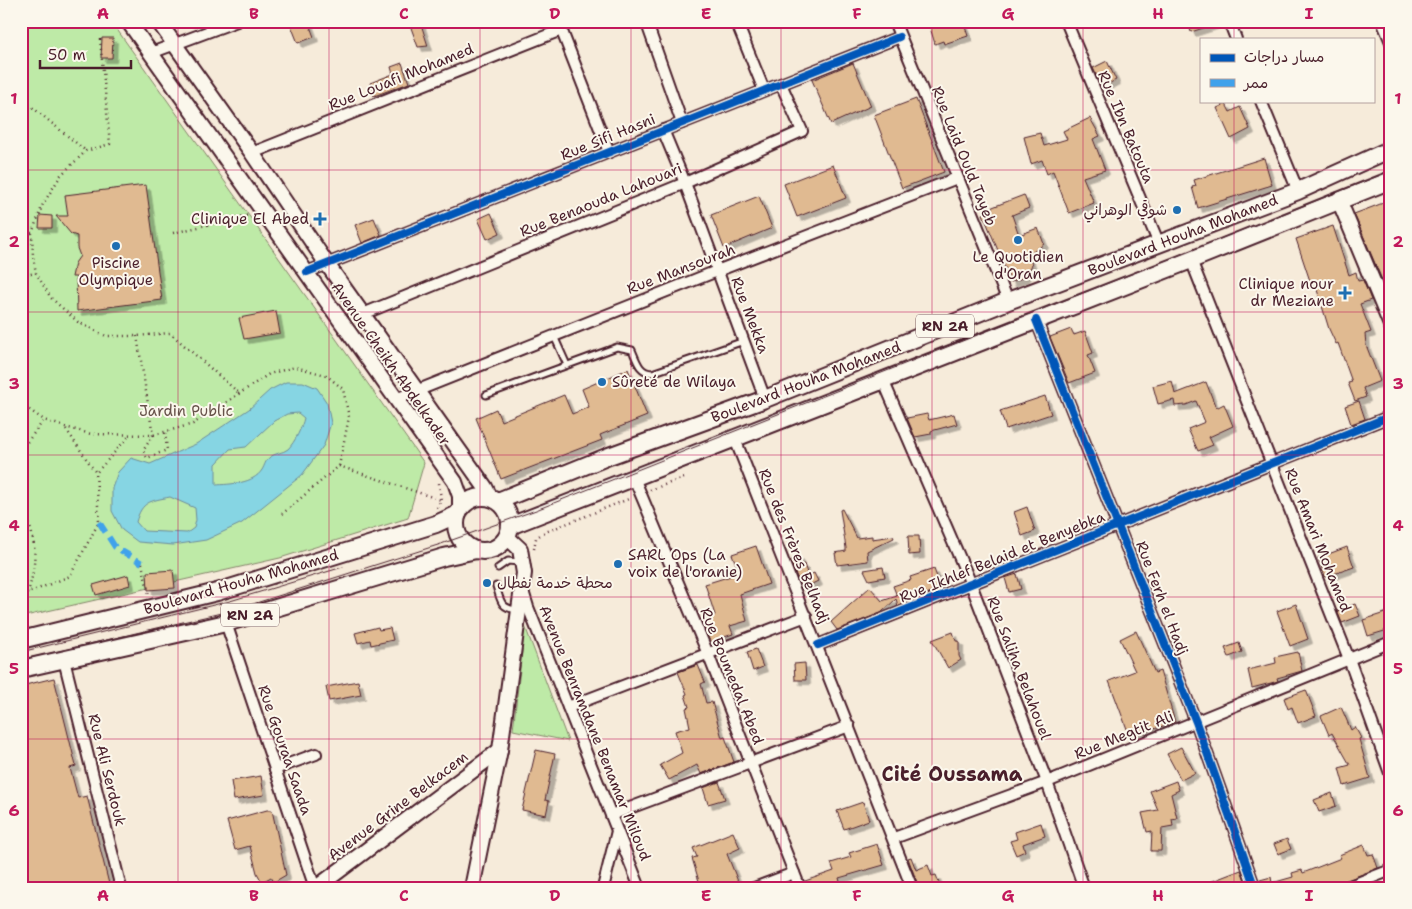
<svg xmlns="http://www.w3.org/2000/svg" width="1412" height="909" font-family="'Shantell Sans','Playpen Sans Arabic',sans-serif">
<defs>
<filter id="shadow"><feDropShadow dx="4.5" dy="4.5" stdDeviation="0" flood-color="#0004"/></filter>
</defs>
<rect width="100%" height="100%" fill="#f6ebda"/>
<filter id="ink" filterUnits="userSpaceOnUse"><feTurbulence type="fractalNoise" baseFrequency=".02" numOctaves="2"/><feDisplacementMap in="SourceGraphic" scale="10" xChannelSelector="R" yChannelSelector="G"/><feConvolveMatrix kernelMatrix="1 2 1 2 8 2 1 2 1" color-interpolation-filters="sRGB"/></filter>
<g filter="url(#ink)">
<g fill="#beeaa7" stroke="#848469">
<polygon points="21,21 111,21 424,463 408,518 280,558 21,617"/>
<polygon points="525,626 568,741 513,730"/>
</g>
<path fill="#86d5e3" stroke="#6e8c99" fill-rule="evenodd" d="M 286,382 L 303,382 L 317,388 L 327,403 L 331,423 L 324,445 L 302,475 L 242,523 L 206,540 L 173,545 L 138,542 L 122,530 L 112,511 L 112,488 L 118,472 L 131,458 L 150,464 L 196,444 L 249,409 L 270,390 ZM 298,413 L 304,418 C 302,427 295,442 288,449 C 283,453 275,453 270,457 C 265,461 265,465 262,470 C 253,484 230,484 216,485 L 216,464 L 230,449 L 246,447 L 274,421 L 287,414 ZM 170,497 L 195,508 L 196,520 L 194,528 L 187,533 L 144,531 L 136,522 C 142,501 150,501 170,497 Z"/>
<g fill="#e0ba91" stroke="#4a1f2b" filter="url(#shadow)">
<polygon points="296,21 308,21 314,37 298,43 290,23"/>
<polygon points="420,21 428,46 418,47 410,25"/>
<polygon points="928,21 963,21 968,36 944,44 943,41 935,44"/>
<polygon points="1187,21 1218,21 1219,23 1191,32"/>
<polygon points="102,38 113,38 112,58 101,58"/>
<polygon points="1107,61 1116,80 1102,87 1093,68"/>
<polygon points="402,63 409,83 374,96 370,83 393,74 391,67"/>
<polygon points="853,63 871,106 831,124 812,80"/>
<polygon points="916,99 944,172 902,188 874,115"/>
<polygon points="1226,104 1230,112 1240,107 1250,129 1231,139 1217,108"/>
<polygon points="1090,118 1100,136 1093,139 1105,170 1083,177 1094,203 1069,213 1053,171 1047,174 1042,160 1031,164 1024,137 1040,133 1044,146 1067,139 1063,131"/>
<polygon points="1264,158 1272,185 1198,208 1192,187 1196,186 1194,180"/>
<polygon points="833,165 846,198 797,217 784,184"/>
<polygon points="146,185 162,300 77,311 76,277 72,277 75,263 80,256 77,248 77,236 71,234 56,216 68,216 65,195"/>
<polygon points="1024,195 1029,208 1012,215 1019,235 1038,228 1044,244 1029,255 1032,265 1025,277 1011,282 983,214 990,208"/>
<polygon points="759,196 772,228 724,248 711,215"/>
<polygon points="1391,200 1391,293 1388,294 1354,214"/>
<polygon points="491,213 500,233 487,239 478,219"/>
<polygon points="40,215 52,216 52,228 39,228"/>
<polygon points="374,218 381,235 362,243 355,225"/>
<polygon points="1333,226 1349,275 1356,272 1358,281 1363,280 1371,300 1360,304 1371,332 1365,334 1366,345 1380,381 1363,388 1366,397 1355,401 1348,383 1352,382 1338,343 1336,344 1329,329 1314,280 1310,281 1296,239"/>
<polygon points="276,311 280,333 244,339 239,318"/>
<polygon points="1071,329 1074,335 1085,331 1093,353 1088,355 1095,373 1069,383 1050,337"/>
<polygon points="628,369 647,416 600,435 602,440 501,479 476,418 496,409 501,421 564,395 572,414 589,407 582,389"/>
<polygon points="1172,381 1175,394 1206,382 1216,408 1224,404 1233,426 1209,437 1213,445 1198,451 1188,429 1205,422 1196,401 1186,405 1175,406 1174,400 1158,404 1153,386"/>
<polygon points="1045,396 1051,414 1006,429 1000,411"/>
<polygon points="1359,401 1365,419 1351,424 1345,406"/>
<polygon points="927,414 929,420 954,414 957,424 931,431 931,434 915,437 907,418"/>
<polygon points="1027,507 1035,531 1022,536 1014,512"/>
<polygon points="842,509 857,538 872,536 872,539 893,536 894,538 867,551 868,561 837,565 835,553 846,551 846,548 840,510"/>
<polygon points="908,536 919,536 920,554 909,555"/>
<polygon points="756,546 769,584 740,594 747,621 730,626 733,634 710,642 701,620 715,615 705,584 734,575 731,568 737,567 732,554"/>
<polygon points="1347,547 1354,567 1325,577 1318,558"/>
<polygon points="799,556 799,565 804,564 808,576 814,573 818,581 802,589 790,561"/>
<polygon points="883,567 885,577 869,580 864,570"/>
<polygon points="934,569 941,588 898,606 896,599 881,613 837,630 831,622 870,587 882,601 897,596 893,586 911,580 910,577"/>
<polygon points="173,570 175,588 148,590 147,572"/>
<polygon points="1017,574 1021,589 1009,592 1005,578"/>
<polygon points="128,575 130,585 96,595 93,585"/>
<polygon points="1296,604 1308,639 1290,646 1277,611"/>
<polygon points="1355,604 1360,616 1342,623 1337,611"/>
<polygon points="1391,611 1391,629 1368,636 1363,620"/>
<polygon points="378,627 379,630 390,628 393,640 371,645 370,640 358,643 355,633"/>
<polygon points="1136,631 1155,673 1160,671 1175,722 1130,737 1109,681 1135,671 1120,639"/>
<polygon points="953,632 956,641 959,641 959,656 961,660 948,668 932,640"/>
<polygon points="1239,643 1242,652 1229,657 1225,648"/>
<polygon points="756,649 763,667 753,671 747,652"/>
<polygon points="1298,652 1302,671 1277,678 1278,681 1271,683 1252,688 1248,670 1276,663 1275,657"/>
<polygon points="805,663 806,680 795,680 794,664"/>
<polygon points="698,665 705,682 701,684 706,703 712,702 722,738 725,737 734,762 701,774 697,765 669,780 660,765 682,753 675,731 690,727 686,708 689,707 685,695 687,694 678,672"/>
<polygon points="54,678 76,766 70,768 78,798 87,796 110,888 21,888 21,686"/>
<polygon points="358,681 361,695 329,701 326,687"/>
<polygon points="1306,690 1316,716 1298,723 1292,707 1288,709 1284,698"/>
<polygon points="1341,707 1351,730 1355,727 1361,738 1359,739 1370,778 1344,786 1339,768 1350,765 1332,733 1329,735 1321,716"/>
<polygon points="1181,747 1195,773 1181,780 1167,754"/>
<polygon points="536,750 555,754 545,800 549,801 546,815 522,810"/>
<polygon points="261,776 264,795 234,800 231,781"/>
<polygon points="1176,781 1179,790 1171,794 1177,818 1172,819 1173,826 1162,828 1161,851 1151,851 1152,831 1147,832 1142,813 1158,810 1150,791"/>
<polygon points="719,782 725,799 708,804 703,788"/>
<polygon points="1332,793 1336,806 1319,812 1314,800"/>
<polygon points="863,802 869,820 844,829 837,811"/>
<polygon points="267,810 272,810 286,875 274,882 271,877 262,882 257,873 250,846 235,850 227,821"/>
<polygon points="1041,823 1045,836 1023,844 1025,851 1016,855 1010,841 1017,839 1015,832"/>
<polygon points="733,832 740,848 727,854 739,884 729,888 701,888 692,858 697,857 693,848"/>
<polygon points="1287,839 1291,849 1278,854 1274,844"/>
<polygon points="877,844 884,865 839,878 842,888 807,888 805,881 834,871 831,863 851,857 849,853"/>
<polygon points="1364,845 1368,855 1373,854 1378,868 1342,882 1338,887 1262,888 1260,880 1271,877 1272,883 1293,877 1292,873 1302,870 1303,873 1341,858 1339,855"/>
<polygon points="911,857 916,870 928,865 932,876 936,875 941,888 919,888 908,858"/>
<polygon points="1241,870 1248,888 1197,888 1197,887"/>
</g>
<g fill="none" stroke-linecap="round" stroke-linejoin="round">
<defs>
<g id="lane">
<polyline points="554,336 567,365"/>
<path d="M 486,395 L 617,347 L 632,350 C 637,361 639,372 652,373 L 744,341"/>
<polyline points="498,568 508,561 520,562"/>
<path d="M 496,586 C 501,601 500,608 517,610"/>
</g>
<g id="street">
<polyline points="558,21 609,152"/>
<polyline points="646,21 682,123"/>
<polyline points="736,21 764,90"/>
<polyline points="894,21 1008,301"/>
<polyline points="1066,21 1159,244"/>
<polyline points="1229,21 1236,39"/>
<polyline points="1382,21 1391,42"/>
<polyline points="151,53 237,21"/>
<polyline points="1261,101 1298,191"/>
<polyline points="663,130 685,183 765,399"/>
<polyline points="252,153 561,30"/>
<polyline points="1191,260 1349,659 1391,776"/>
<polyline points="307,272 899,37"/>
<polyline points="363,314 685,183 802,131 781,84"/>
<polyline points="1036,320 1196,722 1255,888"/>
<polyline points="883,380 971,584 1047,782 1084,888"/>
<polyline points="396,399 717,271 957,178"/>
<polyline points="735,439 912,888"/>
<polyline points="634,478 708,654 800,888"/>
<polyline points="523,591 528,607 640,888"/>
<polyline points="226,623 315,888"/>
<polyline points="818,645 1391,416"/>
<polyline points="64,660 121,888"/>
<polyline points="568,707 806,616"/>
<polyline points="275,769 316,754"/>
<polyline points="611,815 849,726"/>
<polyline points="894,838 1047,782 1391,642"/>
<polyline points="603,888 617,831"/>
<polyline points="754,888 794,873"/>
<polyline points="1345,888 1391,870"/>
</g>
<g id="secondary">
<polyline points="128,21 455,482 460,496 460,509"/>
<polyline points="158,21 252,153 327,264 485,487 490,497"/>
<polyline points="1339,200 1391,325"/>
<polyline points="316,888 500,750"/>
<polyline points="472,888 500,750 524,573 520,549 507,537"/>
</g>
<g id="primary">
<circle cx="483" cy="524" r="27"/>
<polyline points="498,501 609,456 765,399 1008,301 1298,191 1391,149"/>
<polyline points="510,526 1191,260 1391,180"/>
<polyline points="21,640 217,592 436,524 458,514"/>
<polyline points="21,669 226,623 444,557 476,550"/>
</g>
</defs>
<use href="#lane" stroke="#4a1f2b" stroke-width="9"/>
<use href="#street" stroke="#4a1f2b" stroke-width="14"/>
<use href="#secondary" stroke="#4a1f2b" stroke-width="18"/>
<use href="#primary" stroke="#4a1f2b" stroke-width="20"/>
<g stroke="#4a1f2b" stroke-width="2.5" stroke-dasharray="1 4" stroke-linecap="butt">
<polyline points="100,39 110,144 86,151 61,175 43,204 32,233 33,256 36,273 51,298 78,322 106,336 137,336 170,333 240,394"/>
<polyline points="21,98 86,151"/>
<polyline points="173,233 249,215"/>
<polyline points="21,234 32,233"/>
<polyline points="21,276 36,273"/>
<polyline points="137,336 153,435 143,451 147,458 167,450 165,432"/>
<polyline points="21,404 44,420 65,427 91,434 153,435 193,424 269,374 295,367 326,375 343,389 349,417 339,466 282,514"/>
<polyline points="66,429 96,473"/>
<polyline points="21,450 44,420"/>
<polyline points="339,466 441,500"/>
<polyline points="650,490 684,478"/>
<path d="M 21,505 C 37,538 38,558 28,593"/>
<polyline points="437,508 441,500 439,483"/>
<polyline points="534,549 536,538 543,533 631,498"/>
<polyline points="488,555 505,552"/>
<polyline points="142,563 149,596"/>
<polyline points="21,591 28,593 70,576 99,522 96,473 130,435"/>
</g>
<use href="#lane" stroke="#fbf7ec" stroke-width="5"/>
<use href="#street" stroke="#fbf7ec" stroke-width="10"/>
<use href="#secondary" stroke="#fbf7ec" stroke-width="14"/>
<use href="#primary" stroke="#fbf7ec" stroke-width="16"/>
<g stroke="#4a1f2b" stroke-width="1">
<polyline points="21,652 230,601 343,567"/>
<polyline points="21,660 234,610 441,544 536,510 1391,171"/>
</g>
<polyline stroke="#40a2eb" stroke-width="6" stroke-dasharray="12 6" stroke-linecap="butt" points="99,522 115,547 142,563"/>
<defs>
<g id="cycleway">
<polyline points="307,272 899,37"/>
<polyline points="1036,320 1196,722 1255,888"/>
<polyline points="818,645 1391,416"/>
</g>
</defs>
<use href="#cycleway" stroke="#fbf7ec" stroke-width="11"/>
<use href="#cycleway" stroke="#0057b8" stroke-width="8"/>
</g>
</g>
<path fill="none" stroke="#c2185b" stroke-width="1" stroke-opacity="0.55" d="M 178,21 L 178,888M 329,21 L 329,888M 480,21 L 480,888M 631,21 L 631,888M 781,21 L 781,888M 932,21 L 932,888M 1083,21 L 1083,888M 1234,21 L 1234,39M 1234,101 L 1234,888M 21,170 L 1391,170M 21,312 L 1391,312M 21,455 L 1391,455M 21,597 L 1391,597M 21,739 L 1391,739"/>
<g fill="#1f6fb2" stroke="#fbf7ec" stroke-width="2">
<circle cx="1177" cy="210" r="5"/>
<path d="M317.5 211.5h5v5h5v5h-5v5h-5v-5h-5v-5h5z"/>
<circle cx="1018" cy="240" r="5"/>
<circle cx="116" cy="246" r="5"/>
<path d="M1342.5 285.5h5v5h5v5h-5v5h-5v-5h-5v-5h5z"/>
<circle cx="602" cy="382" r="5"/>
<circle cx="618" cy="564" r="5"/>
<circle cx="487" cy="583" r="5"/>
</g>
<g text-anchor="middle" stroke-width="4" stroke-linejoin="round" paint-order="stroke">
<g fill="#fbf7ec" stroke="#7f6065" stroke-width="1">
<rect x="916" y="314.5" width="58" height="23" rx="4"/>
<rect x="221" y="603.5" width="58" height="23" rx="4"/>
</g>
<g font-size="14" font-weight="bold" fill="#4a1f2b">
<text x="945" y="331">RN 2A</text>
<text x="250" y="620">RN 2A</text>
</g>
<g font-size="15" fill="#4a1f2b" stroke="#fbf7ec">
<text transform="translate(401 77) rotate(-22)" y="5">Rue Louafi Mohamed</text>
<text transform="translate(1126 127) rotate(67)" y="5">Rue Ibn Batouta</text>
<text transform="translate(608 137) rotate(-22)" y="5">Rue Sifi Hasni</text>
<text transform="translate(964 156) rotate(68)" y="5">Rue Laid Ould Tayeb</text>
<text transform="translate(601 200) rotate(-22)" y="5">Rue Benaouda Lahouari</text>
<text transform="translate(1183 235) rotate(-21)" y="5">Boulevard Houha Mohamed</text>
<text transform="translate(681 269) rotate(-21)" y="5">Rue Mansourah</text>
<text transform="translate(750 315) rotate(69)" y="5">Rue Mekka</text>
<text transform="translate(391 364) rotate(55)" y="5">Avenue Cheikh Abdelkader</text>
<text transform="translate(806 382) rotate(-21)" y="5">Boulevard Houha Mohamed</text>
<text transform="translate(1318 540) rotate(68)" y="5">Rue Amari Mohamed</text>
<text transform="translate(794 546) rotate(68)" y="5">Rue des Frères Belhadj</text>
<text transform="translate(1002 557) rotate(-22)" y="5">Rue Ikhlef Belaid et Benyebka</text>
<text transform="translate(241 582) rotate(-16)" y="5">Boulevard Houha Mohamed</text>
<text transform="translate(1162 598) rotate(69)" y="5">Rue Ferh el Hadj</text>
<text transform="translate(1019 668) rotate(69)" y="5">Rue Saliha Belahouel</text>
<text transform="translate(732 676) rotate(68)" y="5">Rue Boumedal Abed</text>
<text transform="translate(595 733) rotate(68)" y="5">Avenue Benramdane Benamar Miloud</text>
<text transform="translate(1124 735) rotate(-22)" y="5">Rue Megtit Ali</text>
<text transform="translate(285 750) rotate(71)" y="5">Rue Gouraa Saada</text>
<text transform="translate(107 770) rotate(76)" y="5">Rue Ali Serdouk</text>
<text transform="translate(398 806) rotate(-37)" y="5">Avenue Grine Belkacem</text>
</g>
<g font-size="15" fill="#4a1f2b" stroke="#fbf7ec" text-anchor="end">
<text x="1167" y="215">شوقي الوهراني</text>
<text x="309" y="224">Clinique El Abed</text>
<text x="1018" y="262" text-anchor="middle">Le Quotidien<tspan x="1018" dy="17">d'Oran</tspan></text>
<text x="116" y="268" text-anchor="middle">Piscine<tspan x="116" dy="17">Olympique</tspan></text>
<text x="1334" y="289">Clinique nour<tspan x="1334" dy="17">dr Meziane</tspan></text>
<text x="612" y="387" text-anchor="start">Sûreté de Wilaya</text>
<text x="628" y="560" text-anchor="start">SARL Ops (La<tspan x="628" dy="17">voix de l'oranie)</tspan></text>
<text x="497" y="588" text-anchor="start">محطة خدمة نفطال</text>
</g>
<g font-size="15" fill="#67524a" stroke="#fbf7ec">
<text x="186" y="416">Jardin Public</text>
</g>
<g font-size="20" font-weight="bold" fill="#4a1f2b" stroke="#fbf7ec">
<text x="952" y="781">Cité Oussama</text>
</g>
</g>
<rect width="1412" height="909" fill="none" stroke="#fbf7ec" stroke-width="55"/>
<rect x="1200" y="38" width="175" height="65" fill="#fbf7ec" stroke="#b4a19f"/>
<rect x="1210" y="54" width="25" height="8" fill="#0057b8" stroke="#b4a19f"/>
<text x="1244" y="62" font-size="15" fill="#4a1f2b">مسار دراجات</text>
<rect x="1210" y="79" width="25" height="8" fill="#40a2eb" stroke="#b4a19f"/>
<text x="1244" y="88" font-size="15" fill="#4a1f2b">ممر</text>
<path d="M40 60v8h91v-8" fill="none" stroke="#4a1f2b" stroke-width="2.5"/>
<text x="48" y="60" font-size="15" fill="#4a1f2b" stroke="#fbf7ec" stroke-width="4" paint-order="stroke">50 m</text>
<rect x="28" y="28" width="1356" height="854" fill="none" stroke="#c2185b" stroke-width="2"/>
<g font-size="16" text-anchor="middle" font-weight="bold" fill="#c2185b">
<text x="103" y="19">A</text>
<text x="254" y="19">B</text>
<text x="404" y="19">C</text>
<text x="555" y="19">D</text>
<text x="706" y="19">E</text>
<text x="857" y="19">F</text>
<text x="1008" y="19">G</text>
<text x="1158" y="19">H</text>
<text x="1309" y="19">I</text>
<text x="14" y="104">1</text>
<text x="1398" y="104">1</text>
<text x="14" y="247">2</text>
<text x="1398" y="247">2</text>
<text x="14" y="389">3</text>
<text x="1398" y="389">3</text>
<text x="14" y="531">4</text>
<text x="1398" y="531">4</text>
<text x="14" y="674">5</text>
<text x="1398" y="674">5</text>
<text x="14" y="816">6</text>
<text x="1398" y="816">6</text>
<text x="103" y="901">A</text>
<text x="254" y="901">B</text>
<text x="404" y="901">C</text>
<text x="555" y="901">D</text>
<text x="706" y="901">E</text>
<text x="857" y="901">F</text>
<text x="1008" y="901">G</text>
<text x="1158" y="901">H</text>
<text x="1309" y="901">I</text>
</g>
</svg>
